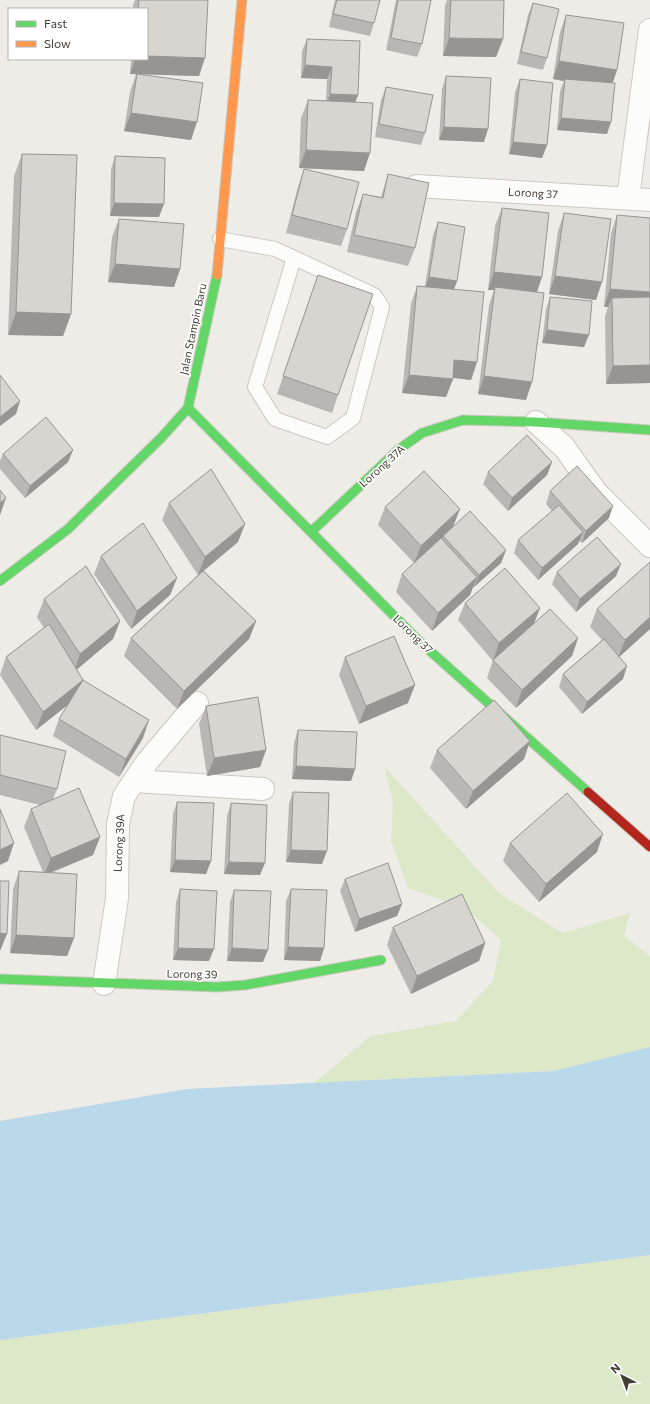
<svg xmlns="http://www.w3.org/2000/svg" width="650" height="1404" font-family="Commissioner,sans-serif">
<rect width="100%" height="100%" fill="#eeece7"/>
<g fill="#dce8c8">
<polygon points="384,766 500,894 563,933 630,913 624,936 650,956 650,1047 554,1071 314,1083 371,1036 456,1021 493,981 501,940 465,908 408,888 391,840 393,803"/>
<polygon points="650,1255 650,1404 0,1404 0,1340"/>
</g>
<polygon fill="#b9d8ea" points="650,1047 650,1255 0,1340 0,1121 187,1089 554,1071"/>
<g fill="none" stroke-linecap="round" stroke-linejoin="round">
<defs>
<polyline id="lane" points="220,239 275,249 374,295 382,307 353,418 327,437 275,419 255,387 294,258"/>
<g id="street">
<polyline points="416,186 650,200"/>
<polyline points="628,198 650,30"/>
<polyline points="536,422 564,447 596,492 650,546"/>
<polyline points="134,781 263,789"/>
<polyline points="104,984 117,898 118,824 124,796 147,762 197,703"/>
</g>
<g id="fast">
<polyline points="188,408 420,642 588,792"/>
<polyline points="311,532 398,450 422,433 463,420 536,422 650,430"/>
<polyline points="0,581 68,529 161,438 188,408 217,275"/>
<polyline points="0,979 217,987 245,985 381,960"/>
</g>
<polyline id="slow" points="217,275 242,0"/>
<polyline id="jam" points="588,792 650,847"/>
</defs>
<use href="#lane" stroke="#cac8c3" stroke-width="16"/>
<use href="#street" stroke="#cac8c3" stroke-width="24"/>
<use href="#fast" stroke="#ccc9bf" stroke-width="11"/>
<use href="#slow" stroke="#ccc9bf" stroke-width="11"/>
<use href="#jam" stroke="#ccc9bf" stroke-width="11"/>
<use href="#lane" stroke="#fcfcfb" stroke-width="14"/>
<use href="#street" stroke="#fcfcfb" stroke-width="22"/>
<use href="#fast" stroke="#63d668" stroke-width="9"/>
<use href="#slow" stroke="#ff974d" stroke-width="9"/>
<use href="#jam" stroke="#b3261e" stroke-width="9"/>
</g>
<g fill="#b9b7b3">
<polygon points="135,0 208,0 199,76 141,74 191,140 124,131 130,92 136,74 130,74 131,59 147,59 147,9 133,9 133,5"/>
<polygon points="335,0 380,0 374,23 370,36 329,27"/>
<polygon points="396,0 431,0 422,44 417,57 386,50"/>
<polygon points="447,0 504,0 503,39 496,57 443,56 445,6"/>
<polygon points="533,3 547,58 543,70 517,64 528,15"/>
<polygon points="566,15 617,70 612,82 607,134 557,130 560,91 564,81 553,79 560,32"/>
<polygon points="307,39 358,95 355,102 364,171 299,168 301,118 308,100 326,101 327,79 301,78 302,51"/>
<polygon points="446,76 484,142 439,140 442,89"/>
<polygon points="520,79 547,145 542,158 509,154 515,92"/>
<polygon points="386,87 425,133 421,145 375,137 381,100"/>
<polygon points="22,154 71,314 63,336 8,335 14,176"/>
<polygon points="115,156 159,217 110,216 111,169"/>
<polygon points="304,169 347,229 341,246 286,233 298,187"/>
<polygon points="388,174 415,248 408,266 347,252 356,212 363,194 381,197"/>
<polygon points="502,208 537,292 526,400 478,394 489,305 494,290 488,290 495,226"/>
<polygon points="564,213 596,300 549,294 558,231"/>
<polygon points="617,215 650,383 606,384 605,316 608,307 604,307 611,233"/>
<polygon points="119,219 180,269 174,287 108,282 112,237"/>
<polygon points="438,222 457,281 454,289 477,362 471,380 453,378 446,397 402,393 411,304 417,286 425,286 433,235"/>
<polygon points="318,275 338,395 332,413 277,394"/>
<polygon points="550,297 584,347 542,343 546,309"/>
<polygon points="73,450 68,462 25,498 0,469 0,461 3,454"/>
<polygon points="552,462 547,475 508,511 483,484 488,472"/>
<polygon points="550,491 609,518 582,543 579,541 578,544 538,580 514,553 518,540 552,511 546,504"/>
<polygon points="169,503 238,542 204,571 256,621 249,639 177,709 124,656 131,638 198,575 162,520"/>
<polygon points="385,507 454,526 506,550 501,563 474,587 473,587 470,595 432,631 396,592 402,574 414,563 378,525"/>
<polygon points="101,556 177,578 170,595 131,629 94,574"/>
<polygon points="557,572 616,576 576,612 552,584"/>
<polygon points="44,599 120,621 113,639 76,669 83,680 143,738 119,777 53,736 59,719 68,705 36,730 0,675 6,657 44,628 37,617"/>
<polygon points="465,603 540,608 534,623 578,638 572,656 516,708 487,678 493,660 493,661 458,620"/>
<polygon points="597,609 650,629 619,657 623,679 582,714 559,687 563,674 602,640 590,627"/>
<polygon points="345,657 408,703 359,724 339,675"/>
<polygon points="206,706 266,750 260,767 207,776 199,724"/>
<polygon points="298,730 355,769 351,781 292,779 294,743"/>
<polygon points="0,735 57,789 53,799 100,837 93,855 51,873 74,938 67,956 10,953 13,889 19,871 43,872 24,827 31,809 40,805 0,795"/>
<polygon points="530,741 524,759 466,809 430,768 437,750"/>
<polygon points="293,792 322,864 286,862 289,804"/>
<polygon points="177,802 211,861 206,874 170,872 173,814"/>
<polygon points="231,803 260,875 224,874 227,816"/>
<polygon points="510,843 597,852 539,902 503,861"/>
<polygon points="345,879 397,916 355,932 340,891"/>
<polygon points="180,889 209,961 173,960 176,902"/>
<polygon points="291,889 324,948 320,961 284,960 286,901"/>
<polygon points="234,890 263,962 227,961 230,902"/>
<polygon points="393,927 485,943 479,961 411,994 387,945"/>
</g>
<g fill="#969592">
<polygon points="449,38 503,39 496,57 443,56"/>
<polygon points="147,56 205,58 199,76 130,74 135,59 147,59"/>
<polygon points="559,61 617,70 611,88 565,79 564,81 553,79"/>
<polygon points="305,65 332,67 327,79 301,78"/>
<polygon points="330,94 358,95 353,108 326,107"/>
<polygon points="131,113 197,122 191,140 124,131"/>
<polygon points="561,118 611,122 607,134 557,130"/>
<polygon points="444,127 488,129 484,142 439,140"/>
<polygon points="513,142 547,145 542,158 509,154"/>
<polygon points="306,150 370,153 364,171 299,168"/>
<polygon points="114,203 164,204 159,217 110,216"/>
<polygon points="115,264 180,269 174,287 108,282"/>
<polygon points="494,272 542,277 536,295 495,287 494,290 488,290"/>
<polygon points="555,276 602,282 596,300 549,294"/>
<polygon points="429,277 457,281 452,294 424,290"/>
<polygon points="610,289 650,292 650,297 612,298 608,307 604,307"/>
<polygon points="16,312 71,314 63,336 8,335"/>
<polygon points="547,330 589,335 584,347 542,343"/>
<polygon points="454,360 477,362 471,380 448,377"/>
<polygon points="650,365 650,383 606,384 613,366"/>
<polygon points="409,375 453,379 446,397 402,393"/>
<polygon points="484,376 532,382 526,400 478,394"/>
<polygon points="20,401 16,414 0,426 0,417"/>
<polygon points="73,450 68,462 25,498 30,486"/>
<polygon points="552,462 547,475 508,511 512,498"/>
<polygon points="6,498 0,515 0,503"/>
<polygon points="613,506 609,518 582,543 586,531"/>
<polygon points="460,509 453,527 443,536 442,538 414,563 421,546"/>
<polygon points="245,524 238,542 198,575 205,557"/>
<polygon points="583,532 578,544 538,580 542,568"/>
<polygon points="506,550 501,563 474,587 479,575"/>
<polygon points="621,564 616,576 576,612 580,599"/>
<polygon points="477,577 470,595 432,631 438,613"/>
<polygon points="177,578 170,595 131,629 137,611"/>
<polygon points="540,608 533,626 493,661 499,643"/>
<polygon points="650,617 650,629 618,658 625,640"/>
<polygon points="120,621 113,639 74,672 80,654"/>
<polygon points="256,621 249,639 177,709 184,691"/>
<polygon points="578,638 572,656 516,708 522,690"/>
<polygon points="627,666 623,679 582,714 587,702"/>
<polygon points="83,680 76,698 36,730 43,712"/>
<polygon points="415,685 408,703 359,724 366,706"/>
<polygon points="149,720 143,738 119,777 126,759"/>
<polygon points="530,741 524,759 466,809 473,791"/>
<polygon points="266,750 260,767 207,776 214,758"/>
<polygon points="296,766 355,769 351,781 292,779"/>
<polygon points="603,834 597,852 539,902 546,884"/>
<polygon points="100,837 93,855 44,875 51,858"/>
<polygon points="14,843 8,861 0,865 0,850"/>
<polygon points="291,850 327,851 322,864 286,862"/>
<polygon points="175,860 211,861 206,874 170,872"/>
<polygon points="229,862 265,863 260,875 224,874"/>
<polygon points="402,904 397,916 355,932 359,919"/>
<polygon points="0,933 7,934 0,951"/>
<polygon points="16,935 74,938 67,956 10,953"/>
<polygon points="485,943 479,961 411,994 417,976"/>
<polygon points="288,947 324,948 320,961 284,960"/>
<polygon points="178,948 214,949 209,961 173,960"/>
<polygon points="232,948 268,950 263,962 227,961"/>
</g>
<g fill="#d7d5d0" stroke="#969592">
<polygon points="139,0 208,0 205,58 147,56 147,9 138,9"/>
<polygon points="337,0 380,0 374,23 333,14"/>
<polygon points="398,0 431,0 422,44 391,38"/>
<polygon points="451,0 504,0 503,39 449,38"/>
<polygon points="533,3 559,9 547,58 521,52"/>
<polygon points="566,15 624,23 617,70 559,61"/>
<polygon points="307,39 360,41 358,95 330,94 332,67 305,65"/>
<polygon points="137,74 203,83 197,122 131,113"/>
<polygon points="446,76 491,78 488,129 444,127"/>
<polygon points="520,79 553,83 547,145 513,142"/>
<polygon points="565,79 615,83 611,122 561,118"/>
<polygon points="386,87 433,95 425,133 379,124"/>
<polygon points="308,100 373,103 370,153 306,150"/>
<polygon points="22,154 77,155 71,314 16,312"/>
<polygon points="115,156 165,158 164,204 114,203"/>
<polygon points="304,169 359,182 347,229 292,215"/>
<polygon points="388,174 429,183 415,248 354,235 363,194 383,198"/>
<polygon points="502,208 549,213 542,277 494,272"/>
<polygon points="564,213 611,219 602,282 555,276"/>
<polygon points="617,215 650,218 650,292 610,289"/>
<polygon points="119,219 184,224 180,269 115,264"/>
<polygon points="438,222 465,227 457,281 429,277"/>
<polygon points="318,275 373,294 338,395 283,376"/>
<polygon points="417,286 484,292 477,362 454,360 453,379 409,375"/>
<polygon points="495,287 544,293 532,382 484,376"/>
<polygon points="550,297 592,301 589,335 547,330"/>
<polygon points="650,297 650,365 613,366 612,298"/>
<polygon points="0,375 20,401 0,417"/>
<polygon points="46,417 73,450 30,486 3,454"/>
<polygon points="527,435 552,462 512,498 488,472"/>
<polygon points="577,466 613,506 586,531 550,491"/>
<polygon points="211,469 245,524 205,557 169,503"/>
<polygon points="424,471 460,509 421,546 385,507"/>
<polygon points="0,490 6,498 0,503"/>
<polygon points="559,505 583,532 542,568 518,540"/>
<polygon points="470,511 506,550 479,575 443,536"/>
<polygon points="143,523 177,578 137,611 101,556"/>
<polygon points="597,537 621,564 580,599 557,572"/>
<polygon points="441,538 477,577 438,613 402,574"/>
<polygon points="650,562 650,617 625,640 597,609"/>
<polygon points="86,566 120,621 80,654 44,599"/>
<polygon points="505,568 540,608 499,643 465,603"/>
<polygon points="203,571 256,621 184,691 131,638"/>
<polygon points="550,609 578,638 522,690 493,660"/>
<polygon points="49,624 83,680 149,720 126,759 59,719 83,680 43,712 6,657"/>
<polygon points="394,636 415,685 366,706 345,657"/>
<polygon points="604,639 627,666 587,702 563,674"/>
<polygon points="258,697 266,750 214,758 206,706"/>
<polygon points="494,700 530,741 473,791 437,750"/>
<polygon points="298,730 357,732 355,769 296,766"/>
<polygon points="0,735 66,751 57,789 0,775"/>
<polygon points="79,788 100,837 51,858 31,809"/>
<polygon points="293,792 329,793 327,851 291,850"/>
<polygon points="567,793 603,834 546,884 510,843"/>
<polygon points="177,802 214,803 211,861 175,860"/>
<polygon points="231,803 267,805 265,863 229,862"/>
<polygon points="0,809 14,843 0,850"/>
<polygon points="388,863 402,904 359,919 345,879"/>
<polygon points="19,871 77,874 74,938 16,935"/>
<polygon points="0,881 9,881 7,934 0,933"/>
<polygon points="180,889 217,891 214,949 178,948"/>
<polygon points="291,889 327,890 324,948 288,947"/>
<polygon points="234,890 271,891 268,950 232,948"/>
<polygon points="462,894 485,943 417,976 393,927"/>
</g>
<g text-anchor="middle" stroke-width="3.5" stroke-linejoin="round" paint-order="stroke">
<g font-size="11" fill="#433d34" stroke="#fff">
<text transform="translate(533 193) rotate(3)" y="4">Lorong 37</text>
<text transform="translate(193 329) rotate(-78)" y="4">Jalan Stampin Baru</text>
<text transform="translate(382 466) rotate(-42)" y="4">Lorong 37A</text>
<text transform="translate(413 634) rotate(44)" y="4">Lorong 37</text>
<text transform="translate(119 843) rotate(-87)" y="4">Lorong 39A</text>
<text transform="translate(192 974) rotate(1)" y="4">Lorong 39</text>
</g>
</g>
<rect x="8" y="8" width="140" height="52" fill="#ffffff" stroke="#b4b1ae"/>
<rect x="16" y="21" width="20" height="6" fill="#63d668" stroke="#b4b1ae"/>
<text x="44" y="28" font-size="12" fill="#433d34">Fast</text>
<rect x="16" y="41" width="20" height="6" fill="#ff974d" stroke="#b4b1ae"/>
<text x="44" y="48" font-size="12" fill="#433d34">Slow</text>
<g transform="translate(622 1376) rotate(318)" stroke="#ffffff" stroke-width="3" paint-order="stroke">
<path d="M0-3L7 15L0 10L-7 15Z" fill="#433d34"/>
<text y="-6" font-size="11" font-weight="bold" text-anchor="middle" fill="#433d34">N</text>
</g>
</svg>
